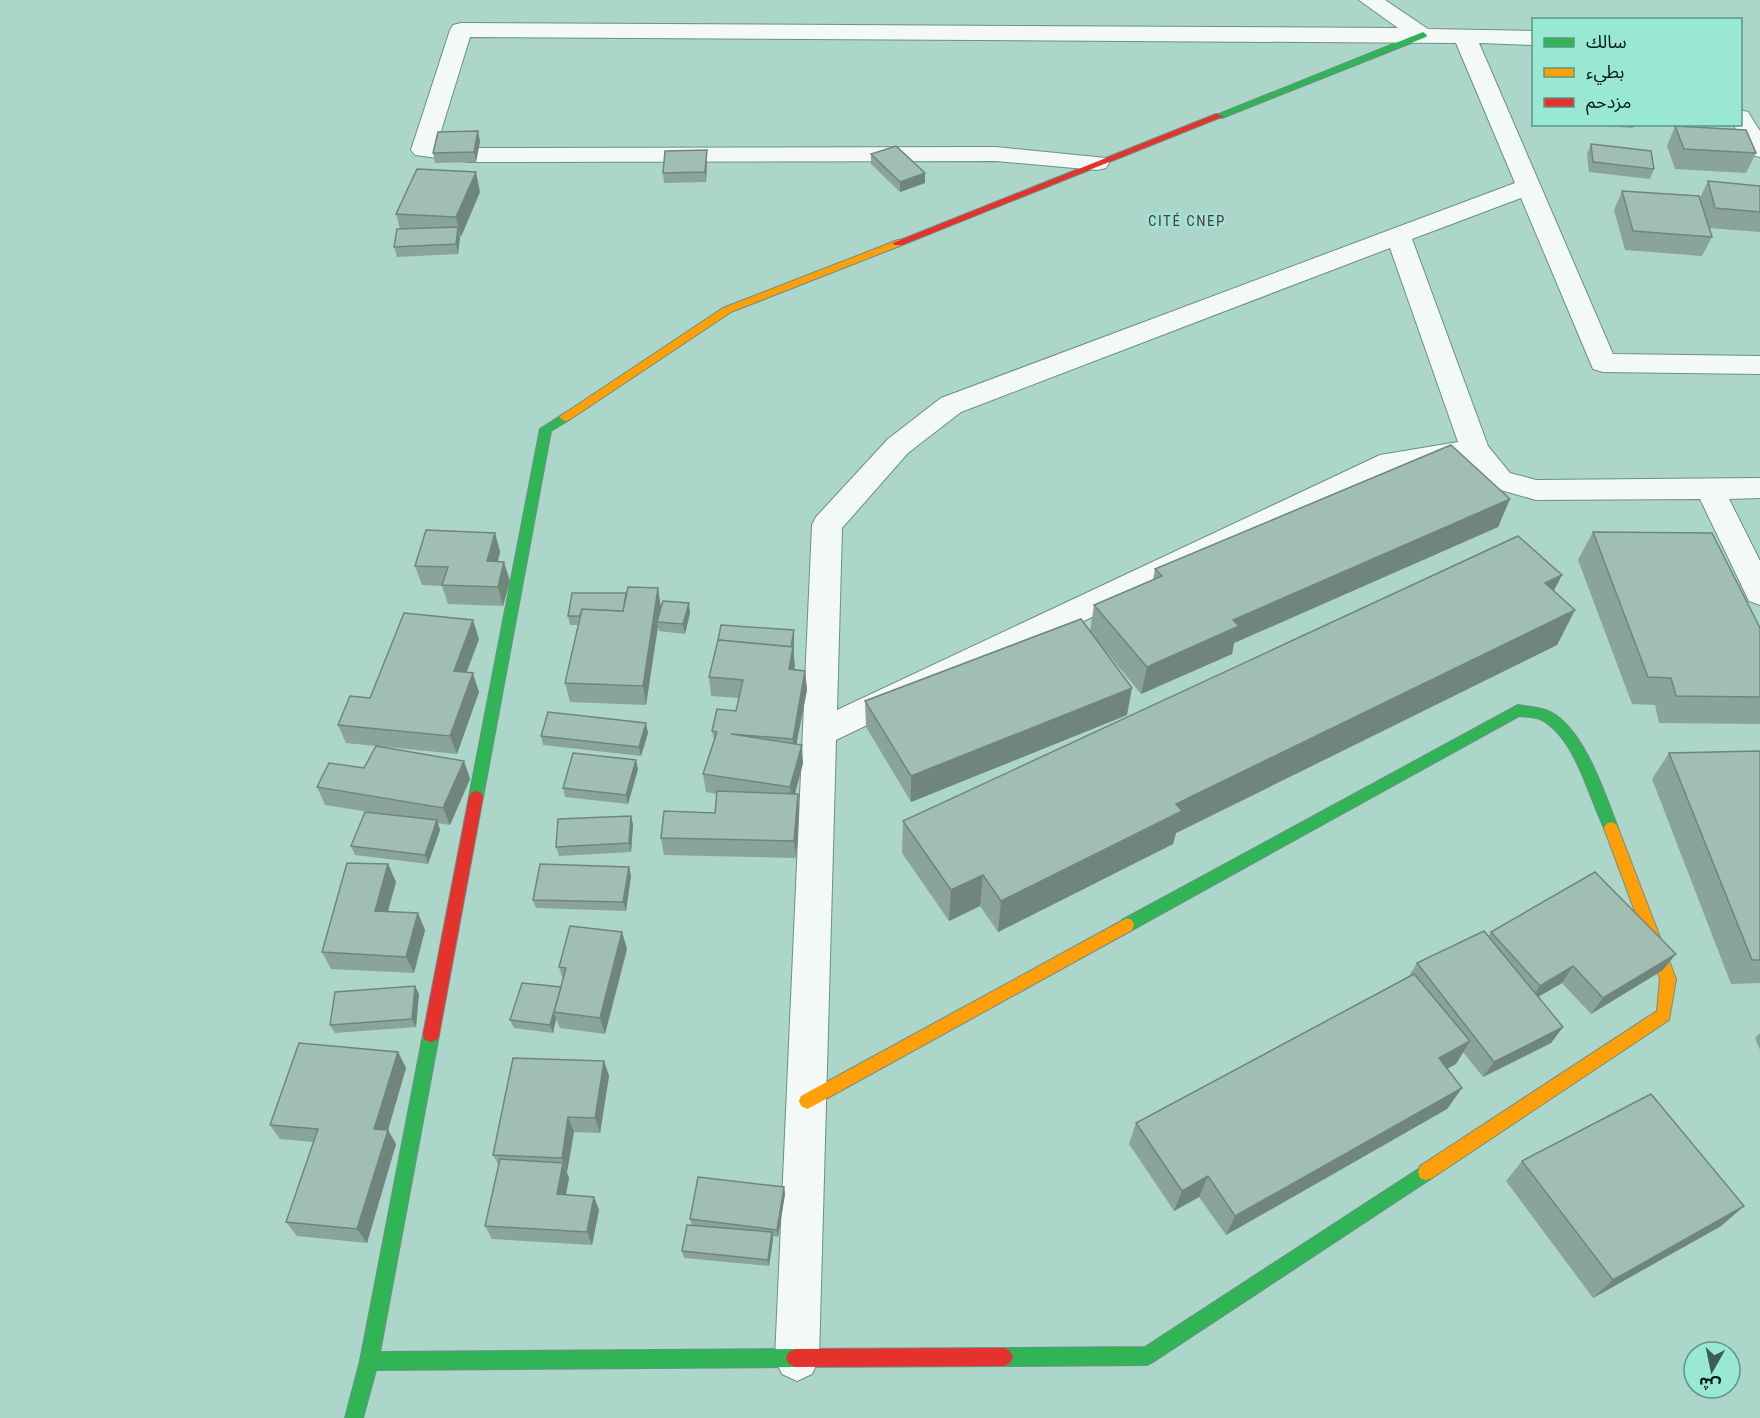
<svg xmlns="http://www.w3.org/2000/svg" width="1760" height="1418" font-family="'Roboto Condensed','Noto Sans Arabic',sans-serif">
<rect width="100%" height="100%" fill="#abd6c9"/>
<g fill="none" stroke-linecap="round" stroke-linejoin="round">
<defs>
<g id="street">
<path d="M 1359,0 L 1385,0 L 1428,29 L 1534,31 L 1534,45 L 1479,43 L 1613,354 L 1760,356 L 1760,374 L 1603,372 L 1593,369 L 1521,198 L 1412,239 L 1488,446 L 1510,473 L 1536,480 L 1760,478 L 1760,498 L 1729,499 L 1760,561 L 1760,605 L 1749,601 L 1700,499 L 1536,500 L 1490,487 L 1468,461 L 1396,471 L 836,740 L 819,1359 L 812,1374 L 797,1381 L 782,1374 L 775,1359 L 812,525 L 816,517 L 888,439 L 941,398 L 1515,183 L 1456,43 L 470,37 L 437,144 L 469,148 L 996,147 L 1106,158 L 1109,163 L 1106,168 L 1097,170 L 996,161 L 469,162 L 415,155 L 411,150 L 450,30 L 453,25 L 461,23 L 1398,28 ZM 1390,248 L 1458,442 L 1380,455 L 837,710 L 842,528 L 908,453 L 961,412 Z"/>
<polygon points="1740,110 1748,112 1760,131 1760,157 1752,155 1733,124 1740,124"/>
</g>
<g id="fast">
<polygon points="1423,32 1427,35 1426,37 1222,118 1214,116"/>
<polygon points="565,413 569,414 571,417 569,420 551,431 483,797 481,801 476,803 471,801 469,797 540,429"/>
<path d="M 1518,705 C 1529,707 1540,707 1550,712 C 1584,729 1605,794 1618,828 L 1616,832 L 1611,834 L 1606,832 C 1589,799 1577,740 1542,720 C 1536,717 1527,717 1519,716 L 1132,930 L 1127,932 L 1122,930 L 1120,925 L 1122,920 Z"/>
<polygon points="431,1028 437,1030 439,1035 380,1352 795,1349 801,1352 804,1358 801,1364 795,1367 376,1370 363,1418 345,1418 360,1361 423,1035 425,1030"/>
<polygon points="1426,1164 1432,1166 1434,1172 1432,1178 1153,1362 1147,1365 1004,1366 998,1363 995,1357 998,1351 1004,1348 1145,1347"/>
</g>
<g id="slow">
<polygon points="898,240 902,241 902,245 731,312 569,420 565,421 559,417 723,308"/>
<polygon points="1611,822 1616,824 1618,828 1676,979 1669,1020 1432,1178 1426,1180 1420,1178 1418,1172 1420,1166 1657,1011 1660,979 1604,828 1606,824"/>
<polygon points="1127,918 1132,920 1134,925 1132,930 813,1106 807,1109 801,1106 799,1101 801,1096"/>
</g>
<g id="jam">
<polygon points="1216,114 1224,116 902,245 894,245 893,243"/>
<polygon points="476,791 481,793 483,797 439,1035 437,1040 431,1042 425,1040 423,1035 469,797 471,793"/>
<polygon points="1004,1348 1010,1351 1013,1357 1010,1363 1004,1366 795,1367 789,1364 786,1358 789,1352 795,1349"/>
</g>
</defs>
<use href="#street" stroke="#6c9086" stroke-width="2"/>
<use href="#fast" stroke="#6c9086" stroke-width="2"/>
<use href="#slow" stroke="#6c9086" stroke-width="2"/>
<use href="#jam" stroke="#6c9086" stroke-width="2"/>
<use href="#street" fill="#f2f9f7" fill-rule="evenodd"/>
<use href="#fast" fill="#30b455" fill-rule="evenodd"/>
<use href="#slow" fill="#ff9f0a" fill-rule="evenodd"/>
<use href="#jam" fill="#e5322d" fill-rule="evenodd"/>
</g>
<g fill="#8aa499">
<polygon points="1533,46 1533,59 1531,54"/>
<polygon points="1575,124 1634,124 1633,128"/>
<polygon points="1675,126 1756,153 1746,173 1675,169 1667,146"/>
<polygon points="480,141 476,162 435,163 433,153"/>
<polygon points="1591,144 1654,169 1650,179 1589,172 1587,154"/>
<polygon points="707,150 707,160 706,182 664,183 663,173"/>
<polygon points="871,154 925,183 900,192 871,164"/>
<polygon points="1708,181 1760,186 1760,232 1709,228 1712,237 1702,256 1625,250 1614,210 1622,191 1700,198"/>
<polygon points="480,192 460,237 458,254 397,257 394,247 400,229 396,214"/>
<polygon points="1510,499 1498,527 1234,643 1232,654 1141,694 1095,638 1127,715 911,802 866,727 865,701 1090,631 1094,605 1153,580 1155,569"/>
<polygon points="1593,532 1760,628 1760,724 1659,723 1655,705 1632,704 1578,560"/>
<polygon points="495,533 500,552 498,561 510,581 503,606 448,604 442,586 422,585 415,566"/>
<polygon points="1554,591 1575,610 1557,645 1176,833 1173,844 998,932 980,906 949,921 902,853 903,821"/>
<polygon points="661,607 690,613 685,634 659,631 658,626 646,705 570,702 565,683 578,625 570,625 568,616"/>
<polygon points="794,630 794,669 805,671 807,690 796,744 803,763 795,793 798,794 799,811 796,858 664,855 661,838 715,813 717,794 706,792 703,774 714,741 712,731 736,711 739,698 711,696 709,677"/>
<polygon points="479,639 466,673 479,692 457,754 346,743 338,725 370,698"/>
<polygon points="648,733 641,756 543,745 541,736"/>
<polygon points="1760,751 1760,983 1731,984 1652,779 1669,753"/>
<polygon points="464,761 470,779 450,825 438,823 440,830 428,864 355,855 351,846 382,814 325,805 317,787 364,768"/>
<polygon points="638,769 628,804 565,797 563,788"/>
<polygon points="631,816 633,825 631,852 559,856 556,847"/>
<polygon points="388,864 396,882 388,912 425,930 414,973 331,969 322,952"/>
<polygon points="629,867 631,876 626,911 536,908 533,900"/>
<polygon points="622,932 627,949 605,1034 560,1028 556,1019 553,1033 514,1028 510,1020 561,987 563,980 559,967"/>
<polygon points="1491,932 1663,970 1591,1014 1562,983 1538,997 1563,1027 1551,1043 1483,1077 1463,1052 1456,1064 1447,1068 1462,1088 1447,1109 1226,1235 1199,1197 1174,1211 1129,1144 1136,1123 1409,976 1417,963 1488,937"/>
<polygon points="419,994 416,1027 335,1033 330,1025"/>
<polygon points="1760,1033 1760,1050 1755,1038"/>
<polygon points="398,1052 406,1068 388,1130 396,1144 367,1243 297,1236 286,1222 313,1142 280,1139 270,1125"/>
<polygon points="604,1061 609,1076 600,1133 574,1132 567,1172 569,1178 566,1195 594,1197 599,1210 592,1245 492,1239 485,1226 499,1166 493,1155"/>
<polygon points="1522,1161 1744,1206 1721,1226 1593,1298 1506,1181"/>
<polygon points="784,1187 785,1194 778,1237 773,1236 773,1239 769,1266 684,1258 682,1251 692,1225 690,1219"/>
</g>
<g fill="#70867d">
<polygon points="478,131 480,141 476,162 474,152"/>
<polygon points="707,150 707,160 706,182 705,172"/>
<polygon points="476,172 480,192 461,237 456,217"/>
<polygon points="925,173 925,183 900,192 900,182"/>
<polygon points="458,227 460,237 458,254 456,244"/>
<polygon points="1510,499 1498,527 1234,643 1232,654 1141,694 1147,667 1233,620"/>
<polygon points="495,533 500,552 493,580 487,561"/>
<polygon points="504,562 510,581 503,606 498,587"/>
<polygon points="1562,575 1544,610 1545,583"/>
<polygon points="658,588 661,607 657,622 658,626 646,705 643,686"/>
<polygon points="689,603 690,613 685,634 683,624"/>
<polygon points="1575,610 1557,645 1176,833 1173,844 998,932 1001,901 1176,804"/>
<polygon points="473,620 479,639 460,690 454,671"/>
<polygon points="794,630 794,640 793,651 793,647 795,666 791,688 789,669 790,653"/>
<polygon points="805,671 807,690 794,757 793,739"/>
<polygon points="473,673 479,692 457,754 450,736"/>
<polygon points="1132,688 1127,715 911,802 911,776"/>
<polygon points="646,723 648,733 641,756 639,747"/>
<polygon points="802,745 803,763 792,805 790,787"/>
<polygon points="636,760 638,769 628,804 626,795"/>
<polygon points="464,761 470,779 450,825 443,808"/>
<polygon points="798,794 799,811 796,858 794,841"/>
<polygon points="631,816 633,825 631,852 629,843"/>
<polygon points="437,820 440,830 428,864 425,855"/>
<polygon points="388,864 396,882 383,928 375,911"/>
<polygon points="629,867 631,876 626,911 623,902"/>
<polygon points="983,875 980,906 949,921 951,890"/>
<polygon points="418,913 425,930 414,973 406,957"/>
<polygon points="622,932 627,949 605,1034 600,1018"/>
<polygon points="1676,954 1663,970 1591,1014 1603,998"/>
<polygon points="1573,966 1562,983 1529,1002 1540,986"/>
<polygon points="415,986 419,994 416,1027 412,1019"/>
<polygon points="561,987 554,1012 556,1019 553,1033 550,1025"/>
<polygon points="1563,1027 1551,1043 1483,1077 1494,1062"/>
<polygon points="1470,1041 1456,1064 1425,1081 1439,1058"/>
<polygon points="398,1052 406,1068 388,1130 396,1144 367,1243 357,1229 374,1129"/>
<polygon points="604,1061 609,1076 600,1133 595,1118"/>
<polygon points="1462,1088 1447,1109 1226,1235 1235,1216"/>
<polygon points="568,1117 574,1132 567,1172 562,1158"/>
<polygon points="563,1163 569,1178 563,1208 557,1194"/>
<polygon points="1208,1176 1199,1197 1174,1211 1182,1191"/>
<polygon points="784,1187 785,1194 778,1237 777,1230"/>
<polygon points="594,1197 599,1210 592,1245 587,1232"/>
<polygon points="1744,1206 1721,1226 1593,1298 1613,1280"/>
<polygon points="772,1232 773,1239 769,1266 768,1260"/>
</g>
<g fill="#a0bfb2" stroke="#70867d" stroke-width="1.5">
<polygon points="1675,126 1746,130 1756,153 1684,149"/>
<polygon points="478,131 474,152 433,153 438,132"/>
<polygon points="1591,144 1651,151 1654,169 1593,162"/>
<polygon points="896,146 925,173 900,182 871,154"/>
<polygon points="707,150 705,172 663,173 665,151"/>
<polygon points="417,169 476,172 456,217 396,214"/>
<polygon points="1708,181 1760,186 1760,212 1715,208"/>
<polygon points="1622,191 1699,196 1712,237 1633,231"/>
<polygon points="458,227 456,244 394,247 397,229"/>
<polygon points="1451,445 1510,499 1233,620 1239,626 1147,667 1094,605 1162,576 1155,569"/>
<polygon points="426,530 495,533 487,561 504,562 498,587 442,585 448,567 415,566"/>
<polygon points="1593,532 1712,533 1760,628 1760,697 1676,696 1671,678 1648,677"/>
<polygon points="1518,536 1562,575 1545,583 1575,610 1176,804 1182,811 1001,901 983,875 951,890 903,821"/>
<polygon points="628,587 658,588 643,686 565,683 582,609 623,611"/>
<polygon points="572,593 626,593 623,611 582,609 580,616 568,616"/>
<polygon points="663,601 689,603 683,624 657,622"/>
<polygon points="404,613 473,620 454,671 473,673 450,736 338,725 350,696 370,698"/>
<polygon points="1081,619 1132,688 911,776 865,701"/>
<polygon points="721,625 794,630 791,647 718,640"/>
<polygon points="718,640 793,647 789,669 805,671 793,739 731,734 802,745 790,787 703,774 717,732 712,731 717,709 736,711 743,680 709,677"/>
<polygon points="548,712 646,723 639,747 541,736"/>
<polygon points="376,746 464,761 443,808 317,787 329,763 364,768"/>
<polygon points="1760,751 1760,960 1752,960 1669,753"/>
<polygon points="573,753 636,760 626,795 563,788"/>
<polygon points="717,791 798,794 794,841 661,838 664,811 715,813"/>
<polygon points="365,812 437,820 425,855 351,846"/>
<polygon points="631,816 629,843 556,847 558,819"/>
<polygon points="347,863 388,864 375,911 418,913 406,957 322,952"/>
<polygon points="540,864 629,867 623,902 533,900"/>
<polygon points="1595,872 1676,954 1603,998 1573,966 1540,986 1491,932"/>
<polygon points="570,926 622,932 600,1018 554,1012 566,968 559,967"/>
<polygon points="1484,931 1563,1027 1494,1062 1417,963"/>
<polygon points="1414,974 1470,1041 1439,1058 1462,1088 1235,1216 1208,1176 1182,1191 1136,1123"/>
<polygon points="522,983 561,987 550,1025 510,1020"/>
<polygon points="415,986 412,1019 330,1025 335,992"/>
<polygon points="299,1043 398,1052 374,1129 388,1130 357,1229 286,1222 318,1129 270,1125"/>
<polygon points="513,1058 604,1061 595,1118 568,1117 562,1158 493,1155"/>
<polygon points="1651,1094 1744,1206 1613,1280 1522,1161"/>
<polygon points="500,1159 563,1163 557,1194 594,1197 587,1232 485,1226"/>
<polygon points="698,1177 784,1187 777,1230 690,1219"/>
<polygon points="687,1225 772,1232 768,1260 682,1251"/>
</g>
<g text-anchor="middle" stroke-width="4.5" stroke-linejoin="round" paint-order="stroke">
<g font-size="15" letter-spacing="1.5" fill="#6d2b49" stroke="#99e8d1">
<text x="1187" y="226">CITÉ CNEP</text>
</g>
</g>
<rect x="1532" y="18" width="210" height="108" fill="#99e8d1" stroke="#5c9686" stroke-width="1.5"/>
<rect x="1544" y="38" width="30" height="9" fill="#30b455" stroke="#5c9686" stroke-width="1.5"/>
<text x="1586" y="48" font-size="18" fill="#001c15">سالك</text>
<rect x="1544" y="68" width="30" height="9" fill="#ff9f0a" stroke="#5c9686" stroke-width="1.5"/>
<text x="1586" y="78" font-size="18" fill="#001c15">بطيء</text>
<rect x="1544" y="98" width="30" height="9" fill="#e5322d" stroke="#5c9686" stroke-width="1.5"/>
<text x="1586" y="108" font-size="18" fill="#001c15">مزدحم</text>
<g transform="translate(1712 1370) rotate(189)"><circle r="28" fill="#99e8d1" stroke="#5c9686" stroke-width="1.5"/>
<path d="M0-4.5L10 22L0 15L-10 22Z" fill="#3c5d54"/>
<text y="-9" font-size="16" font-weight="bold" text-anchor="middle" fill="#001c15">ش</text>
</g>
</svg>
